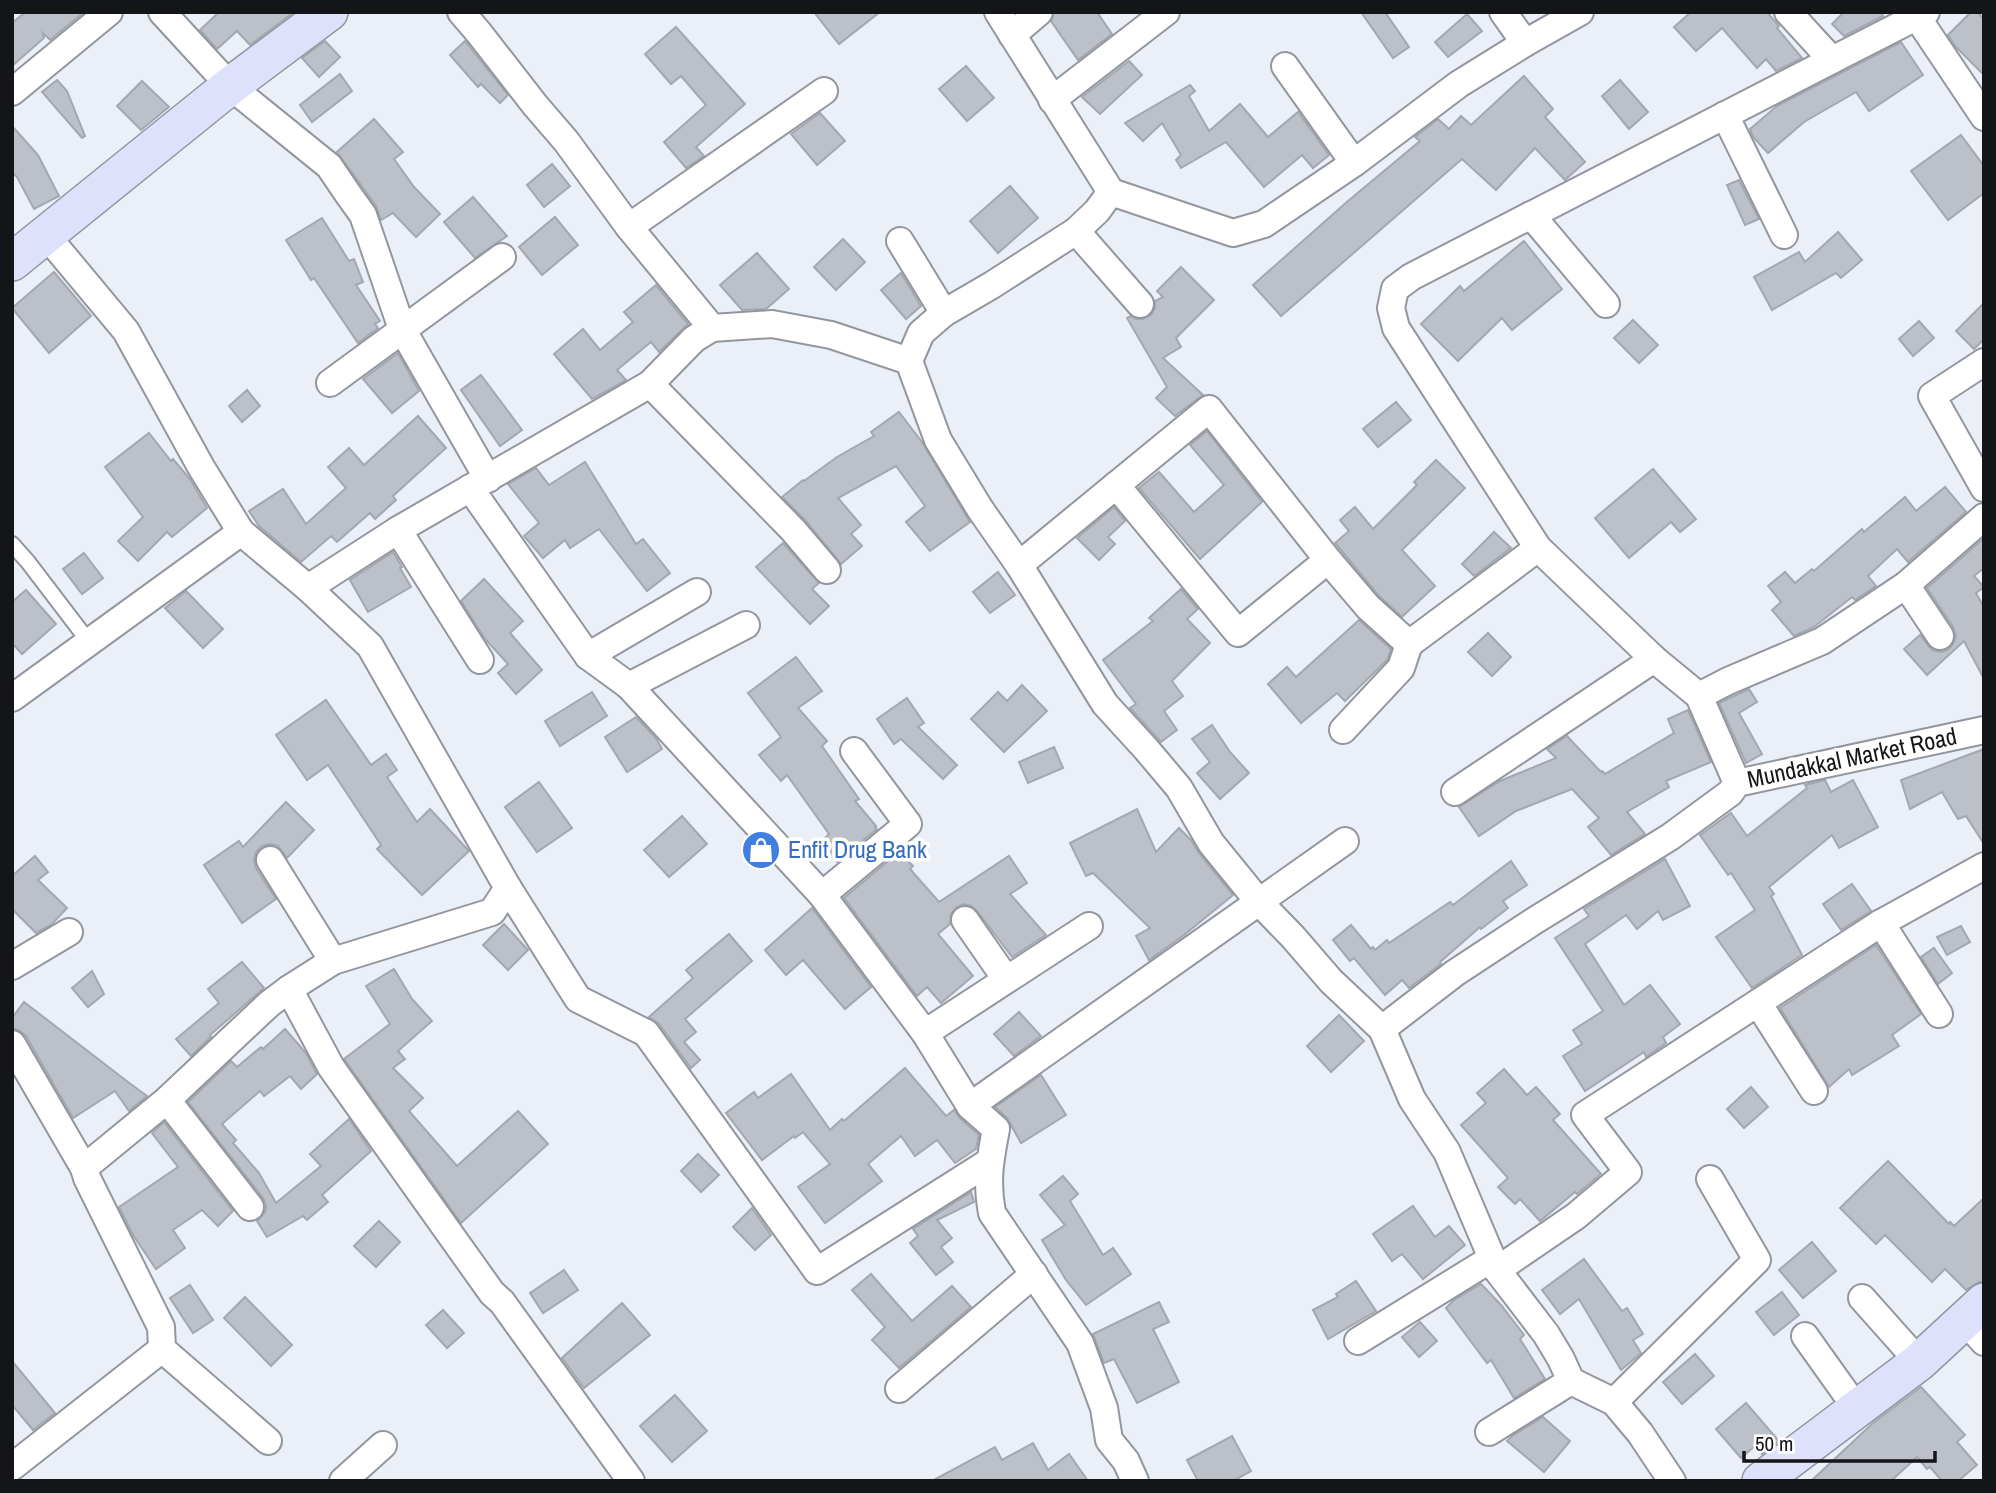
<svg xmlns="http://www.w3.org/2000/svg" width="1996" height="1493" font-family="'Archivo Narrow',sans-serif">
<rect width="100%" height="100%" fill="#ebeff8"/>
<g fill="#bcc0c8" stroke="#a3a7af" stroke-width="2">
<polygon points="21,12 84,12 50,40 43,33 44,38 12,66 12,23 23,14"/>
<polygon points="219,12 294,12 250,45 237,31 217,49 200,30"/>
<polygon points="814,12 880,12 839,44"/>
<polygon points="1054,12 1097,12 1112,34 1078,60 1051,21"/>
<polygon points="1361,12 1385,12 1409,47 1393,58"/>
<polygon points="1691,12 1767,12 1779,26 1777,28 1802,58 1776,71 1766,59 1757,68 1722,28 1696,51 1674,27"/>
<polygon points="1844,12 1881,12 1883,16 1844,36 1832,24"/>
<polygon points="1971,12 1977,12 1984,19 1984,75 1955,46 1948,35"/>
<polygon points="1467,14 1482,31 1448,57 1435,42"/>
<polygon points="676,27 745,104 696,147 704,156 686,168 664,142 706,105 681,76 671,84 645,54"/>
<polygon points="325,41 340,57 319,77 302,58"/>
<polygon points="465,41 508,95 500,103 481,84 478,87 450,55"/>
<polygon points="1901,42 1923,75 1869,111 1856,92 1804,122 1768,153 1753,137 1750,129 1777,106"/>
<polygon points="1129,61 1142,75 1100,114 1082,97"/>
<polygon points="966,66 994,98 967,121 939,89"/>
<polygon points="340,74 352,91 312,122 300,105"/>
<polygon points="1524,76 1553,109 1545,117 1585,162 1565,180 1535,148 1496,190 1462,159 1281,316 1253,285 1348,201 1420,141 1415,137 1438,119 1449,129 1461,116 1471,125"/>
<polygon points="57,80 67,91 85,136 82,138 42,92"/>
<polygon points="1620,80 1648,112 1629,129 1602,96"/>
<polygon points="142,81 169,107 141,130 117,106"/>
<polygon points="1190,85 1195,91 1189,96 1209,131 1240,104 1268,137 1298,112 1329,155 1313,168 1302,155 1264,187 1226,142 1181,168 1176,160 1181,155 1162,123 1143,141 1125,123"/>
<polygon points="820,113 845,141 817,165 791,134"/>
<polygon points="374,119 403,152 394,159 414,187 440,214 416,237 393,213 381,220 376,206 337,152"/>
<polygon points="12,126 38,155 59,196 34,209 17,177 12,172"/>
<polygon points="1961,135 1984,166 1984,193 1948,220 1911,171"/>
<polygon points="552,164 570,186 544,207 527,185"/>
<polygon points="1739,180 1759,219 1745,225 1727,185"/>
<polygon points="1010,186 1038,218 998,253 970,221"/>
<polygon points="473,197 507,236 475,258 444,222"/>
<polygon points="555,217 578,245 542,275 519,247"/>
<polygon points="322,218 349,261 354,259 363,282 356,285 380,321 375,324 378,328 358,343 314,278 311,280 286,240"/>
<polygon points="1838,232 1862,260 1841,278 1836,273 1772,310 1754,277 1799,252 1805,262"/>
<polygon points="843,239 865,262 836,290 814,267"/>
<polygon points="1524,241 1562,289 1512,330 1502,318 1458,361 1421,324 1460,286 1464,291"/>
<polygon points="757,253 789,289 766,309 742,310 720,285"/>
<polygon points="1181,267 1214,300 1176,338 1181,347 1163,358 1203,395 1175,416 1156,398 1167,387 1127,318 1131,316 1136,319 1142,319 1151,315 1155,308 1155,301 1163,297 1157,291"/>
<polygon points="54,272 91,316 49,353 12,308"/>
<polygon points="901,273 921,306 906,319 881,290"/>
<polygon points="656,285 688,324 659,352 651,342 617,370 626,380 592,399 554,354 583,329 600,350 633,322 624,312"/>
<polygon points="1984,303 1984,339 1974,349 1956,331"/>
<polygon points="1633,320 1658,345 1639,363 1614,338"/>
<polygon points="1919,321 1934,338 1913,356 1899,339"/>
<polygon points="398,353 419,391 392,413 363,379"/>
<polygon points="481,375 522,430 500,446 461,390"/>
<polygon points="247,390 260,406 242,422 229,406"/>
<polygon points="1396,402 1411,420 1378,447 1363,429"/>
<polygon points="899,412 922,442 970,522 930,551 906,522 925,506 896,466 838,498 861,525 851,534 862,546 841,564 805,520 782,497 803,480 804,481 837,457 874,436 871,432"/>
<polygon points="418,416 446,448 393,496 396,500 375,519 370,513 337,542 331,536 301,562 259,526 249,511 283,489 306,524 346,488 328,467 349,448 364,465"/>
<polygon points="1207,431 1262,502 1200,559 1139,488 1159,472 1194,512 1224,485 1190,445"/>
<polygon points="149,433 171,461 173,459 190,479 207,508 172,537 167,532 138,561 118,541 143,517 105,467"/>
<polygon points="1436,460 1465,488 1402,550 1435,586 1402,617 1379,596 1335,543 1349,531 1340,520 1355,507 1373,529 1417,485 1414,482"/>
<polygon points="585,462 636,544 643,539 670,573 647,591 599,529 570,548 565,540 543,558 524,536 539,523 508,484 536,468 549,485"/>
<polygon points="1653,469 1696,519 1680,532 1671,522 1629,558 1595,518"/>
<polygon points="1945,487 1966,512 1908,562 1897,549 1868,576 1876,586 1855,600 1852,597 1814,627 1794,636 1772,610 1781,602 1768,586 1785,572 1795,583 1812,569 1814,571 1862,529 1864,532 1905,497 1916,511"/>
<polygon points="1114,507 1125,521 1108,537 1115,544 1099,560 1077,538"/>
<polygon points="1494,532 1511,548 1474,576 1462,564"/>
<polygon points="1984,538 1984,568 1974,576 1984,587 1976,593 1984,607 1984,679 1964,641 1927,675 1904,649 1920,635 1932,650 1942,652 1949,649 1954,642 1956,636 1953,627 1927,588"/>
<polygon points="783,543 819,583 812,589 829,606 810,624 756,567"/>
<polygon points="393,552 402,567 400,568 411,587 368,612 350,580"/>
<polygon points="84,553 103,578 82,594 63,569"/>
<polygon points="998,572 1015,595 990,613 973,592"/>
<polygon points="484,579 523,621 510,633 542,670 516,694 498,673 508,664 485,639 461,601"/>
<polygon points="1181,589 1198,609 1187,619 1210,643 1172,681 1183,696 1164,711 1177,730 1161,742 1130,708 1136,704 1103,660 1153,621 1149,618"/>
<polygon points="26,590 56,624 22,654 12,643 12,602"/>
<polygon points="186,591 223,629 203,648 165,608"/>
<polygon points="1359,620 1391,649 1387,660 1345,701 1337,693 1301,723 1268,684 1287,667 1296,677"/>
<polygon points="1488,633 1511,657 1492,676 1468,652"/>
<polygon points="796,657 822,691 798,708 827,741 822,746 859,799 855,801 876,826 875,827 877,829 837,862 819,844 829,834 787,775 781,781 759,755 781,737 748,693"/>
<polygon points="1022,685 1047,711 1004,752 971,719 998,692 1007,701"/>
<polygon points="1749,689 1757,702 1739,713 1762,754 1746,763 1719,703"/>
<polygon points="592,692 607,716 560,746 545,721"/>
<polygon points="907,698 924,723 918,727 957,765 943,779 901,739 894,744 877,719"/>
<polygon points="326,700 371,765 386,754 397,770 387,777 417,822 430,809 469,851 422,895 377,849 381,845 328,765 307,780 276,735"/>
<polygon points="1688,710 1711,762 1666,781 1669,787 1627,812 1645,834 1611,855 1588,827 1599,818 1572,789 1516,811 1479,836 1459,807 1500,781 1556,758 1547,749 1567,736 1601,772 1602,771 1605,774 1674,733 1668,719"/>
<polygon points="636,717 656,738 662,749 627,772 605,737"/>
<polygon points="1212,725 1230,752 1249,773 1220,799 1197,773 1210,762 1192,739"/>
<polygon points="1054,747 1063,768 1028,783 1019,762"/>
<polygon points="1984,749 1984,844 1966,816 1958,819 1942,792 1910,809 1901,780"/>
<polygon points="1825,780 1831,792 1853,780 1878,827 1839,848 1832,835 1769,887 1774,894 1771,896 1802,955 1752,988 1716,937 1755,910 1731,873 1728,875 1700,835 1731,813 1747,836 1807,788 1805,785"/>
<polygon points="539,782 572,828 537,852 505,807"/>
<polygon points="286,802 314,830 287,858 278,846 270,844 262,846 256,852 254,860 256,868 276,899 242,923 204,865 239,841 243,847"/>
<polygon points="1137,809 1156,852 1179,828 1191,840 1199,853 1233,895 1184,935 1149,960 1136,936 1150,928 1093,873 1086,876 1070,843"/>
<polygon points="682,816 707,844 669,877 644,850"/>
<polygon points="899,852 913,866 910,869 939,902 1009,856 1027,883 1010,894 1046,935 1012,957 977,911 971,906 964,904 957,907 951,914 950,924 938,934 973,976 941,1003 927,987 917,996 844,898"/>
<polygon points="35,856 48,872 38,880 67,908 51,925 36,933 12,909 12,876"/>
<polygon points="1665,859 1690,906 1663,920 1658,911 1637,929 1626,915 1585,944 1624,1005 1650,985 1680,1024 1663,1037 1666,1043 1646,1057 1644,1052 1585,1091 1563,1056 1582,1044 1573,1030 1603,1011 1555,938 1589,916 1584,909"/>
<polygon points="1511,861 1527,885 1503,901 1508,908 1481,929 1480,927 1440,962 1441,964 1409,988 1402,980 1385,995 1354,958 1350,961 1333,940 1351,925 1371,949 1373,947 1375,950 1387,940 1389,943 1450,902 1453,905"/>
<polygon points="1852,884 1871,911 1841,930 1823,904"/>
<polygon points="812,908 871,987 845,1009 803,960 786,975 765,950"/>
<polygon points="504,924 528,950 508,970 483,945"/>
<polygon points="1961,926 1970,942 1947,955 1937,937"/>
<polygon points="729,934 752,961 685,1019 696,1032 684,1042 700,1060 691,1068 659,1024 649,1017 693,978 686,970"/>
<polygon points="1876,945 1921,1014 1892,1035 1899,1046 1852,1075 1849,1069 1829,1087 1780,1008"/>
<polygon points="1934,948 1952,973 1938,984 1921,957"/>
<polygon points="242,962 264,988 210,1035 211,1037 191,1056 176,1039 219,1003 208,989"/>
<polygon points="394,969 412,999 432,1021 398,1051 405,1059 393,1068 423,1098 409,1111 457,1166 518,1111 548,1144 461,1223 344,1059 390,1024 366,986"/>
<polygon points="92,971 104,994 88,1007 72,988"/>
<polygon points="24,1002 128,1082 147,1096 129,1111 115,1091 73,1118 26,1036 20,1031 12,1028 12,1018"/>
<polygon points="1019,1012 1041,1036 1014,1056 994,1034"/>
<polygon points="1339,1015 1364,1041 1331,1072 1307,1046"/>
<polygon points="285,1029 306,1053 317,1074 301,1089 290,1076 264,1096 260,1091 222,1124 236,1140 233,1143 259,1173 276,1203 321,1166 310,1154 349,1119 371,1151 322,1195 328,1202 307,1220 303,1216 267,1237 257,1221 265,1212 266,1206 263,1198 188,1102 231,1061 237,1067 261,1047 263,1049"/>
<polygon points="905,1068 946,1116 954,1110 960,1118 979,1135 976,1149 955,1163 937,1140 915,1156 901,1136 868,1164 882,1181 825,1223 798,1187 830,1164 803,1132 795,1138 794,1136 762,1160 726,1113 754,1092 758,1098 791,1074 830,1130 842,1119 844,1121"/>
<polygon points="1504,1069 1527,1095 1536,1087 1560,1114 1553,1120 1601,1174 1577,1194 1575,1192 1540,1221 1520,1199 1515,1204 1498,1187 1508,1178 1461,1125 1486,1103 1477,1093"/>
<polygon points="1041,1075 1066,1115 1021,1143 1007,1118 995,1107"/>
<polygon points="1751,1087 1768,1107 1744,1128 1727,1109"/>
<polygon points="164,1122 233,1211 218,1226 202,1210 173,1230 185,1248 156,1269 133,1235 119,1207 178,1167 152,1133"/>
<polygon points="698,1154 719,1175 701,1192 681,1171"/>
<polygon points="1888,1161 1949,1224 1950,1222 1954,1226 1984,1198 1984,1282 1979,1282 1966,1290 1945,1269 1932,1282 1885,1235 1876,1244 1840,1208"/>
<polygon points="1063,1176 1078,1194 1070,1201 1103,1255 1113,1248 1131,1274 1086,1305 1066,1280 1042,1240 1065,1225 1040,1195"/>
<polygon points="971,1192 974,1202 937,1220 952,1238 941,1247 953,1262 936,1275 910,1243 918,1236 913,1229"/>
<polygon points="1413,1206 1435,1237 1449,1226 1465,1245 1423,1279 1402,1254 1392,1261 1373,1234"/>
<polygon points="752,1208 771,1235 755,1250 733,1227"/>
<polygon points="379,1221 400,1242 376,1267 354,1246"/>
<polygon points="1812,1242 1836,1271 1803,1298 1779,1270"/>
<polygon points="1584,1259 1622,1311 1627,1308 1643,1334 1633,1340 1641,1353 1621,1370 1579,1299 1560,1314 1542,1290"/>
<polygon points="564,1270 578,1290 543,1313 530,1293"/>
<polygon points="871,1274 912,1321 952,1286 971,1307 899,1368 872,1340 885,1327 852,1290"/>
<polygon points="1356,1281 1376,1311 1328,1339 1313,1310 1338,1297 1336,1294"/>
<polygon points="1481,1284 1501,1305 1524,1335 1520,1339 1545,1379 1514,1398 1491,1360 1487,1363 1446,1308 1454,1300"/>
<polygon points="190,1285 213,1320 193,1333 170,1298"/>
<polygon points="1782,1292 1799,1315 1774,1335 1756,1312"/>
<polygon points="245,1297 292,1345 271,1366 224,1318"/>
<polygon points="1159,1302 1169,1322 1153,1329 1179,1382 1137,1403 1114,1359 1104,1363 1093,1334"/>
<polygon points="622,1303 650,1335 584,1388 562,1358"/>
<polygon points="443,1310 464,1333 447,1348 426,1325"/>
<polygon points="1420,1322 1437,1341 1419,1357 1402,1337"/>
<polygon points="1695,1354 1714,1376 1682,1404 1663,1382"/>
<polygon points="12,1361 55,1413 33,1430 12,1405"/>
<polygon points="1921,1387 1965,1435 1957,1442 1977,1465 1958,1481 1942,1481 1930,1467 1927,1469 1917,1457 1891,1481 1811,1481 1873,1423"/>
<polygon points="675,1395 707,1431 672,1462 640,1426"/>
<polygon points="1746,1403 1779,1441 1762,1454 1756,1445 1741,1458 1716,1429"/>
<polygon points="1543,1417 1570,1441 1544,1472 1507,1441 1512,1436"/>
<polygon points="1232,1436 1251,1471 1233,1481 1198,1481 1187,1460"/>
<polygon points="1033,1443 1048,1470 1069,1454 1088,1481 932,1481 995,1447 1002,1460"/>
</g>
<g fill="none" stroke-linecap="round" stroke-linejoin="round">
<defs>
<polyline id="lane" points="12,544 28,562 89,642"/>
<g id="street">
<polyline points="162,12 230,86 329,166 348,194 363,215 402,329 488,479"/>
<polyline points="461,12 479,33 535,105 566,141 629,227 712,328 772,324 831,335 909,361 938,440 980,509 1019,565 1105,704 1147,750 1179,788 1211,843 1259,902 1293,937 1331,981 1382,1029 1412,1099 1447,1152 1497,1270 1546,1334 1561,1359 1571,1381 1614,1402 1640,1433 1672,1481"/>
<polyline points="998,12 1111,192 1233,233 1264,224 1354,163 1459,84 1525,43 1580,12"/>
<polyline points="1503,12 1525,43"/>
<polyline points="1788,12 1832,60 1926,12"/>
<polyline points="1917,17 1984,117"/>
<polyline points="1012,35 1039,12"/>
<polyline points="1285,66 1354,163"/>
<polyline points="12,92 109,12"/>
<polyline points="1052,100 1166,12"/>
<polyline points="1725,115 1784,235"/>
<polyline points="1531,215 1606,304"/>
<polyline points="629,227 824,91"/>
<polyline points="1076,231 1140,304"/>
<polyline points="46,235 126,331 201,467 241,532"/>
<polyline points="900,241 944,313"/>
<polyline points="909,361 921,333 944,313 992,285 1076,231 1097,211 1111,192"/>
<polyline points="1984,362 1932,396 1984,488"/>
<polyline points="330,383 502,257"/>
<polyline points="650,384 793,530 827,570"/>
<polyline points="1116,485 1238,633 1328,560 1368,607 1409,644 1538,548 1654,659 1699,696 1737,783 1984,730"/>
<path d="M 470,488 L 588,656 L 629,686 L 822,895 L 925,1033 L 970,1106 L 996,1129 C 990,1161 986,1180 992,1213 L 1080,1343 L 1104,1408 L 1109,1440 L 1126,1461 L 1135,1481"/>
<polyline points="398,530 480,660"/>
<polyline points="1538,548 1396,328 1391,308 1395,289 1411,277 1832,60"/>
<polyline points="1019,565 1209,409 1328,560"/>
<polyline points="1906,585 1940,636"/>
<polyline points="588,656 697,592"/>
<polyline points="629,686 746,625"/>
<polyline points="1699,696 1728,681 1822,641 1906,585 1984,517"/>
<polyline points="12,698 241,532 308,588"/>
<polyline points="1343,730 1401,668 1409,644"/>
<polyline points="1455,792 1654,659"/>
<polyline points="270,860 333,961"/>
<polyline points="508,888 578,999 646,1033 817,1271 989,1162"/>
<polyline points="822,895 908,824 854,751"/>
<polyline points="965,920 1006,979"/>
<polyline points="1881,923 1939,1014"/>
<polyline points="12,966 69,932"/>
<polyline points="1758,1003 1814,1091"/>
<polyline points="1382,1029 1455,973 1534,921 1670,837 1730,793 1737,783"/>
<polyline points="925,1033 1089,926"/>
<polyline points="12,1044 84,1168 167,1100 269,1004 289,989"/>
<polyline points="167,1100 250,1207"/>
<polyline points="970,1106 1345,841"/>
<polyline points="1497,1270 1576,1216 1628,1172 1585,1115 1881,923 1984,866"/>
<polyline points="1862,1298 1919,1362"/>
<polyline points="1965,1321 1984,1342"/>
<polyline points="1805,1336 1857,1409"/>
<polyline points="1358,1341 1491,1259"/>
<polyline points="162,1349 268,1441"/>
<polyline points="899,1389 1034,1274"/>
<polyline points="1614,1402 1757,1260 1710,1179"/>
<polyline points="1489,1432 1571,1381"/>
<polyline points="12,1467 162,1349 161,1327 87,1178 84,1168"/>
<polyline points="343,1481 383,1445"/>
<polyline points="631,1481 502,1302 492,1293 331,1067 289,989 333,961 492,912 508,888 370,646 308,588 398,530 650,384 694,339 712,328"/>
</g>
<g id="secondary">
<polyline points="12,262 230,86 329,12"/>
<polyline points="1761,1481 1919,1362 1984,1302"/>
</g>
</defs>
<use href="#lane" stroke="#92969e" stroke-width="18"/>
<use href="#street" stroke="#92969e" stroke-width="30"/>
<use href="#secondary" stroke="#92969e" stroke-width="40"/>
<use href="#lane" stroke="#fff" stroke-width="14"/>
<use href="#street" stroke="#fff" stroke-width="26"/>
<use href="#secondary" stroke="#dde1fc" stroke-width="37"/>
</g>
<defs>
<symbol id="shop-disc" viewBox="-11 -11 22 22"><circle r="9.5" fill="#3f7fe0" stroke="#fff"/><path d="M-5-2.5h2.3a2.7 3.5 0 0 1 5.4 0H5L5.5 6h-11ZM-1.5-2.5h3a1.5 2.3 0 0 0-3 0Z" fill="#fff"/></symbol>
</defs>
<g fill-rule="evenodd">
<use href="#shop-disc" x="739" y="828" width="44" height="44"/>
</g>
<g text-anchor="middle" stroke-width="7" stroke-linejoin="round" paint-order="stroke">
<g font-size="24" fill="#141518" stroke="#fff">
<text transform="translate(1852 758) rotate(-12)" y="8">Mundakkal Market Road</text>
</g>
<g font-size="24" fill="#366cbe" stroke="#fff" text-anchor="start">
<text x="788" y="858">Enfit Drug Bank</text>
</g>
</g>
<rect width="1996" height="1493" fill="none" stroke="#141518" stroke-width="28"/>
<path d="M1744 1451v10h191v-10" fill="none" stroke="#141518" stroke-width="3.5"/>
<text x="1755" y="1451" font-size="21" fill="#141518" stroke="#ffffff" stroke-width="5" paint-order="stroke">50 m</text>
</svg>
